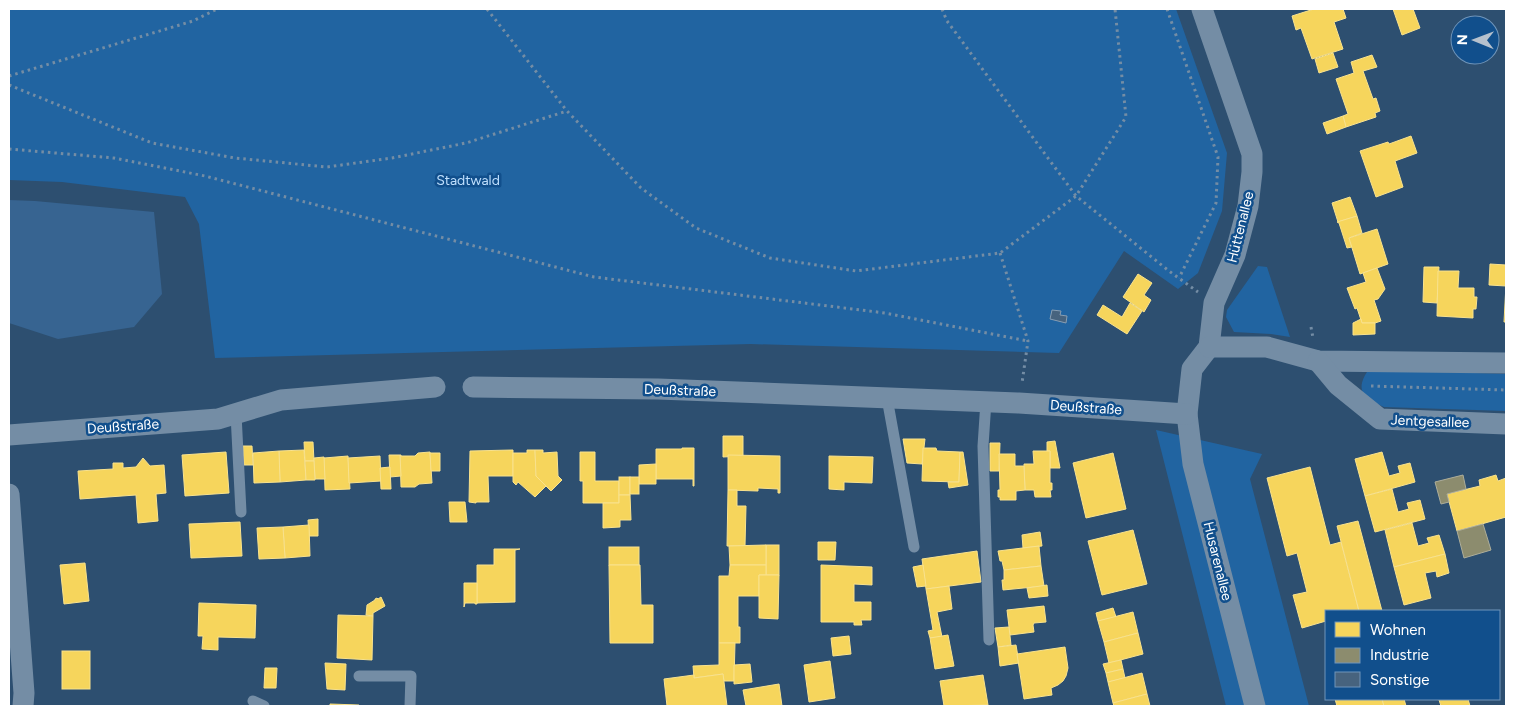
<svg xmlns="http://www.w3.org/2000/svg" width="1515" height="715" font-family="Figtree,sans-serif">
<rect width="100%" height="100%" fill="#2d4f70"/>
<g fill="#2164a1">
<polygon points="9,9 1176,9 1227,153 1222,211 1198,273 1178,289 1124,251 1059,353 751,344 215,358 199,224 185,197 62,182 9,180"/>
<polygon points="1258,266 1267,267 1290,337 1271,334 1234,332 1226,317 1227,310"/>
<path d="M 1382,370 L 1506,374 L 1506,411 L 1384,407 C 1366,399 1354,392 1367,372 Z"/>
<polygon points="1156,430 1262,454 1250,479 1309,706 1226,706"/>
</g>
<polygon fill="#376491" points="9,200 35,201 154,212 162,294 134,327 58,339 9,323"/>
<g fill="#f6d55c" stroke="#f9e28d">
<polygon points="1314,9 1343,9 1346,18 1334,22 1343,49 1312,59 1301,28 1296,30 1292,16"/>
<polygon points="1393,9 1413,9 1420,28 1402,35"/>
<polygon points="1333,53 1338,67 1319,73 1315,59"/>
<polygon points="1372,55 1377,67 1363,71 1373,99 1376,98 1380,111 1375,113 1376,117 1346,127 1343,116 1348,114 1336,79 1354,73 1351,62"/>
<polygon points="1343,116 1346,127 1327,134 1323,123"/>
<polygon points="1411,136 1417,153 1395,161 1403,187 1376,197 1360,151 1388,142 1389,144"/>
<polygon points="1350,197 1357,216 1338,222 1332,203"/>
<polygon points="1357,216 1362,233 1349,238 1352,247 1347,248 1339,223 1337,222"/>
<polygon points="1377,229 1388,264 1360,274 1349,238"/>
<polygon points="1490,264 1506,265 1506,286 1489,285"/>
<polygon points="1424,267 1439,267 1437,303 1423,302"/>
<polygon points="1377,268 1385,289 1378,299 1374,300 1381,321 1375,323 1362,323 1357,308 1355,309 1347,288 1366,282 1363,273"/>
<polygon points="1438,271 1459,271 1458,288 1474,288 1474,297 1477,297 1476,309 1473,309 1473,318 1437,316"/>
<polygon points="1138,274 1152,283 1144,295 1151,300 1144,312 1123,297"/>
<polygon points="1506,284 1506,322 1504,322"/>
<polygon points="1130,303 1142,311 1127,334 1097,315 1103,305 1122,317"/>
<polygon points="1361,319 1362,323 1375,323 1375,334 1353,335 1353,323"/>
<polygon points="723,436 743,436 743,456 723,457"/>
<polygon points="903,439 925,439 922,464 907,463"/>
<polygon points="1055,441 1060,468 1050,468 1050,451 1047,451 1047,442"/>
<polygon points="304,442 313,442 314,461 305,461"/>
<polygon points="990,443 1000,443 999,471 990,471"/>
<polygon points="243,446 252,446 253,465 244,465"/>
<polygon points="682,448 694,448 694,486 693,486 693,479 656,479 656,449 682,449"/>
<polygon points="923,448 936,448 937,451 960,452 959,482 922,481"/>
<polygon points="304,450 306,480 280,482 279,451"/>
<polygon points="513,450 513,476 488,476 489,502 476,502 476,503 469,502 470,451"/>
<polygon points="527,450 535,450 536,476 546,486 535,497 518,482 516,485 513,482 513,453 527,453"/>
<polygon points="535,450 543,450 543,453 557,452 558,476 562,480 551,491 536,476"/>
<polygon points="279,451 280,482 254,483 253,453"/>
<polygon points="1033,451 1050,451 1050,483 1052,483 1052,490 1050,490 1051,497 1035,497 1034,490 1025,490 1024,464 1034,464"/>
<polygon points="226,452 229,493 185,496 182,455"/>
<polygon points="430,452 432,483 419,484 415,487 401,487 400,455 401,455 401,456 415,456 418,453"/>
<polygon points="580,452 595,452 595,481 619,481 619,503 583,503 583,481 580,481"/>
<polygon points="960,452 963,452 968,485 949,488 948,482 959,482"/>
<polygon points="1382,452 1389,476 1400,473 1398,466 1410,463 1415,482 1365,496 1355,459"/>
<polygon points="430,453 440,453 440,471 431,471"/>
<polygon points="1113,453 1126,509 1086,518 1073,463"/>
<polygon points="999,454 1015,454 1015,466 1024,466 1025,490 1016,491 1016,500 1000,500 1000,497 998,497 998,490 1000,490"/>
<polygon points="389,455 400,455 401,476 390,477"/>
<polygon points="728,455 780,456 780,493 778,493 778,489 758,488 758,491 728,490"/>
<polygon points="348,456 350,489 325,490 324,458"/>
<polygon points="380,456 381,481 349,483 348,458"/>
<polygon points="829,456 873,457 872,483 844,482 844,490 829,489"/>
<polygon points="324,457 325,479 315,479 314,458"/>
<polygon points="143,458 150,466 164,465 166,493 156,494 158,521 138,523 136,495 80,499 78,471 113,469 113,463 123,463 123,468 136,467"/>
<polygon points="305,461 314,461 315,480 306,480"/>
<polygon points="656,464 656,484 639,484 639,465"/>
<polygon points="390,467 391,489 381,489 380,468"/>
<polygon points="1310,467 1330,545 1341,542 1359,611 1326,611 1326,621 1302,628 1293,595 1307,592 1297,553 1287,556 1267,478"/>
<polygon points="1496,475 1498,481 1506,478 1506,517 1457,531 1447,494 1480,486 1479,480"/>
<rect x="619" y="477" width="11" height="18"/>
<rect x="630" y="477" width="9" height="17"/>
<polygon points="1392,489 1398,512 1409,509 1407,503 1420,500 1425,519 1375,532 1365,496"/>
<polygon points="728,490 737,490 737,506 746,506 745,546 727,546"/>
<polygon points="619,495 630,495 631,520 620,520 620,527 603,528 603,503 619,503"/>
<polygon points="449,502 465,502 467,522 450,522"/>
<polygon points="318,519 318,536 309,536 308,520"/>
<polygon points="1358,521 1382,611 1359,611 1337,526"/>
<polygon points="240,522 242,556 191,558 189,524"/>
<polygon points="1412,523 1418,546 1429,543 1427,538 1439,535 1445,554 1394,567 1385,530"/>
<polygon points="309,525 310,556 285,558 283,527"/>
<polygon points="283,527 285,558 259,559 257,528"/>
<polygon points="1133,530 1147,584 1102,595 1088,541"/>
<polygon points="1040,532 1042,546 1023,548 1022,535"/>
<polygon points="818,542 836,542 835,560 818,560"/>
<rect x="766" y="545" width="13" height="30"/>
<polygon points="766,545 766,565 730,565 729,546"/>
<polygon points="1039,546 1041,566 1004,570 1002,561 1000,561 998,551"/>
<rect x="609" y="547" width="30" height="18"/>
<polygon points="494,549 520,549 515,550 515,602 477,603 477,565 494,565"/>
<polygon points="977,551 981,582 926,589 922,559"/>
<polygon points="1445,554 1449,573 1437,577 1436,571 1425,573 1431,598 1404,605 1394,567"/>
<polygon points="85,563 89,601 64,604 60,565"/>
<polygon points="609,565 640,565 641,605 653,605 653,643 610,643"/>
<polygon points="730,565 766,565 766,575 759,575 759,596 738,596 738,627 740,627 740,643 719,643 719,576 729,576"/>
<polygon points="821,565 872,567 872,585 854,584 854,602 871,602 871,620 861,620 862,625 854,625 854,622 821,622"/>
<polygon points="923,565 926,586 917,587 913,567"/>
<polygon points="1041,566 1044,586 1003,590 1002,580 1004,580 1004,570"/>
<polygon points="759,575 779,575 778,619 759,618"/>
<polygon points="464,583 477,583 477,604 475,604 475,603 465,603 464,607"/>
<polygon points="1047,585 1048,596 1029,598 1027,588"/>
<polygon points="949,586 952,609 937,612 942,637 930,638 928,631 933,630 926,589"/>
<polygon points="381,597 385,606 373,613 373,616 366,615 367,605 375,600 375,599 377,598 378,599"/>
<polygon points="199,603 256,605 255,638 218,637 218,650 202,649 203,636 198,636"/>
<polygon points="1044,606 1046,622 1034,623 1033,625 1034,632 1010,635 1007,610"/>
<polygon points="1113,608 1116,617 1098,621 1096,613"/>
<polygon points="1133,612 1138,633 1104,642 1098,621"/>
<polygon points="338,615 373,616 372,660 337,658"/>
<polygon points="1009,627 1011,645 998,647 995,628"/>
<polygon points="1138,633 1143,654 1109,663 1104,642"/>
<polygon points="948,635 954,666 935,669 930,638"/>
<polygon points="849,636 851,654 833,656 831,638"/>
<polygon points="719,643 735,643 734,681 724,681 723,674 694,678 693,666 719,665"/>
<polygon points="1016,645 1019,663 1000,666 998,647"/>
<polygon points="1065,647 1068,668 1066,676 1063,681 1058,685 1051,688 1052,695 1024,699 1017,654"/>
<rect x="62" y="651" width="28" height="38"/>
<polygon points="1121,660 1123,669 1106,673 1103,664"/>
<polygon points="830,661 835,698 809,702 804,665"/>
<polygon points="325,663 346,664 345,690 327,689"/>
<polygon points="750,664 752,682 734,684 734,665"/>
<polygon points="265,668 277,668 276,688 264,688"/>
<polygon points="1123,669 1125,678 1108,682 1106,673"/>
<polygon points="1142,673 1147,694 1113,703 1108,682"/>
<polygon points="723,674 727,706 667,706 664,679 694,675 694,678"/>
<polygon points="983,675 988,705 944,706 940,681"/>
<polygon points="779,684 782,706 746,706 743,690"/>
<polygon points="1147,694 1150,706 1114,706 1113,703"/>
<polygon points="1335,699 1382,699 1384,706 1337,706"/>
<polygon points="1382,699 1404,699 1406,706 1384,706"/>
<polygon points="1443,699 1468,699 1470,706 1441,706 1439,700"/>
<polygon points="330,704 359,705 359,706 330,706"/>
</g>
<g fill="#8c8c6e" stroke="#aeae9a">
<polygon points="1463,475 1466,489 1447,494 1449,502 1441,504 1435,482"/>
<polygon points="1483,524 1491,550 1464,558 1457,531"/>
</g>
<polygon fill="#47637e" stroke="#889eb3" points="1052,310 1061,311 1060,315 1067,316 1066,323 1050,319"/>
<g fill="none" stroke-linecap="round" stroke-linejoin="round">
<g stroke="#748da5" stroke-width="3" stroke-dasharray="2.5 4" stroke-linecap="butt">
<polyline points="487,9 567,111 641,188 696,228 770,258 856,271 1000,253 1076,196 1169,271 1198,292"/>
<polyline points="942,9 947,21 1076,196 1126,117 1115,9"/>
<polyline points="1167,9 1218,157 1216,203 1179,278"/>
<polyline points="9,76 193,21 217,9"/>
<polyline points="9,85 152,143 235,158 327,167 392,158 466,143 567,111"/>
<polyline points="9,149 114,158 205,176 594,277 885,313 1028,341"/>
<polyline points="1000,253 1028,341 1022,383"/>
<polyline points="1311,327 1313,338"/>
<polyline points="1371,386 1506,390"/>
</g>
<g stroke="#748da5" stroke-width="11">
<polyline points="887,398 914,547"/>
<polyline points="986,401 983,446 989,640"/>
<polyline points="236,414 241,512"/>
<polyline points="359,676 411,676 410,706"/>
<polyline points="253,701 264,706"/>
</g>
<g stroke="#748da5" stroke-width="21">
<polyline points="1202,9 1252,154 1252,172 1248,206 1235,255 1214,303 1209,347 1192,369 1187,414 1193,464 1255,706"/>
<polyline points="1209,347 1267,347 1318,361 1506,363"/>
<polyline points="1318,361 1338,385 1380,419 1506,424"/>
<polyline points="473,387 658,389 1019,403 1187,414"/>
<polyline points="9,435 218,419 281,400 435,387"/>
<polyline points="9,494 24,693 23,706"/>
</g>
</g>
<g text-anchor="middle" stroke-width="5" stroke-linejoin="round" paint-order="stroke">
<g font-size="14" fill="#bfdffd" stroke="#114f8c">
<text x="468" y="185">Stadtwald</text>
</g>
<g font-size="14" fill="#fff" stroke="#114f8c">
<text transform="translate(1240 227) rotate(-76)" y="5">Hüttenallee</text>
<text transform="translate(680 390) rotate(2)" y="5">Deußstraße</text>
<text transform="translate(1086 407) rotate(4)" y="5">Deußstraße</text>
<text transform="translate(1430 421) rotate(2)" y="5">Jentgesallee</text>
<text transform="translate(123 426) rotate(-4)" y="5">Deußstraße</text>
<text transform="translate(1218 561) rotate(76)" y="5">Husarenallee</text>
</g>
</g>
<rect width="1515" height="715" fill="none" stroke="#ffffff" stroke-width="20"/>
<rect x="1325" y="610" width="175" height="90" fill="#114f8c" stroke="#7095ba"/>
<rect x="1335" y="622" width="25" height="15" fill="#f6d55c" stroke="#7095ba"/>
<text x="1370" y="635" font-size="15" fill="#ffffff">Wohnen</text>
<rect x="1335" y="648" width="25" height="15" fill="#8c8c6e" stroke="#7095ba"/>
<text x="1370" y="660" font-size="15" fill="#ffffff">Industrie</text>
<rect x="1335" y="672" width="25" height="15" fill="#47637e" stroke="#7095ba"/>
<text x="1370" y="685" font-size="15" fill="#ffffff">Sonstige</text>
<g transform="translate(1475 40) rotate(271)"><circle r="24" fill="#114f8c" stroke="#7095ba"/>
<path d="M0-4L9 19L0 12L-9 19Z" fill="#b6c1cd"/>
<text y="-8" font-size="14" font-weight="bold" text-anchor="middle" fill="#ffffff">N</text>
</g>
</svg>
